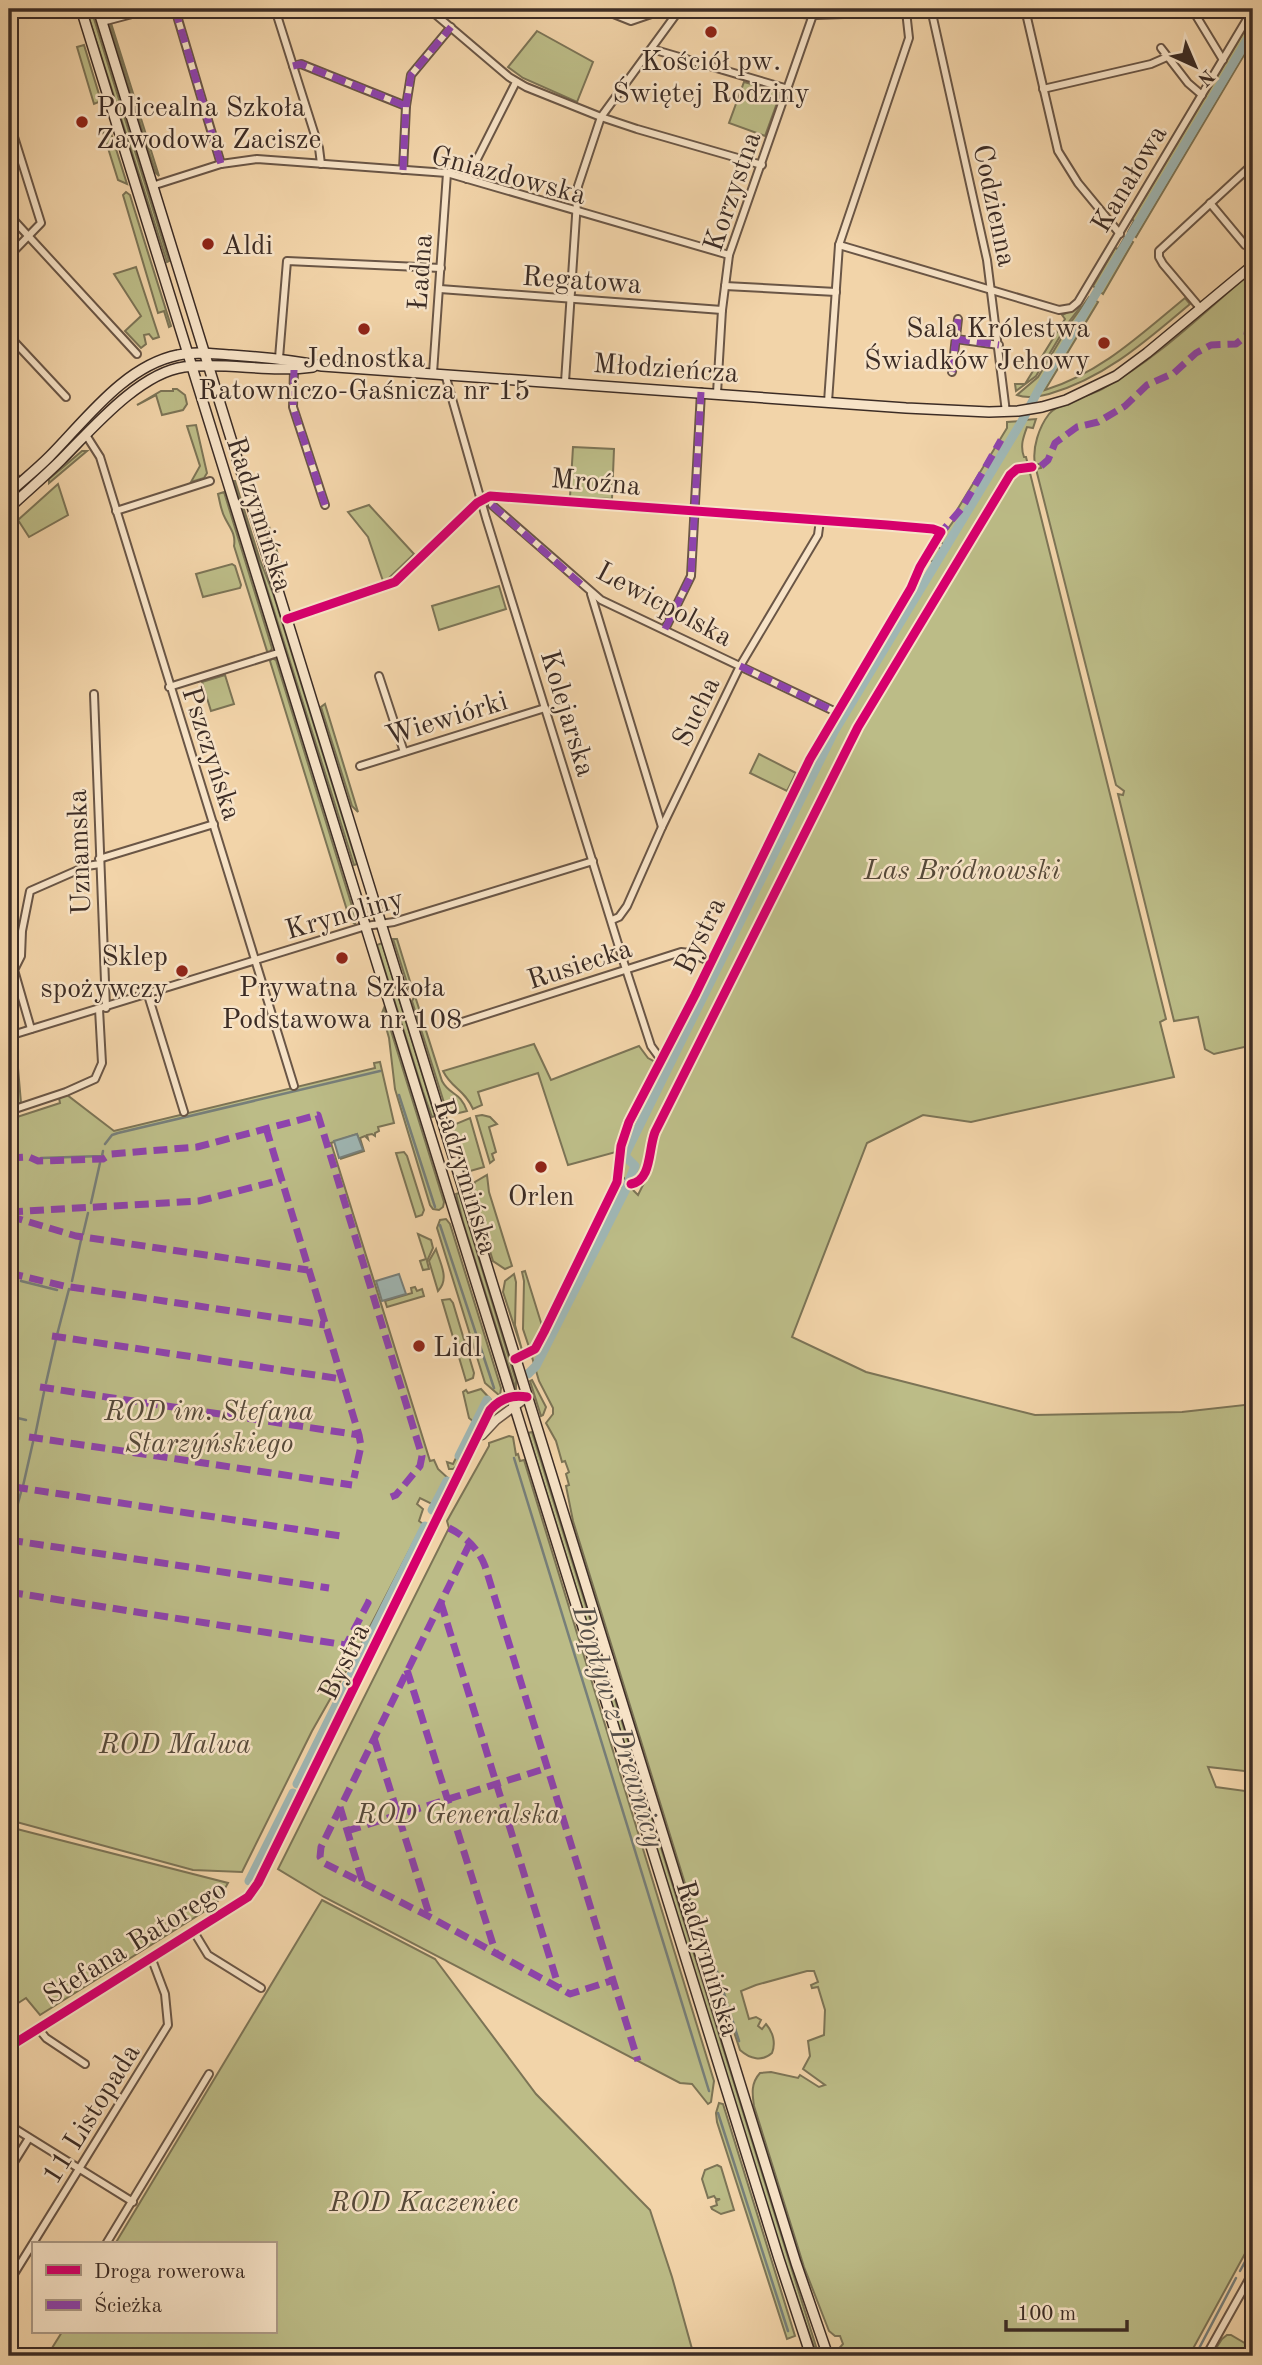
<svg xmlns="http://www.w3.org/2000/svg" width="1262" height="2365" font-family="'Old Standard TT',serif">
<rect width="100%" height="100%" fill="#f2d4a9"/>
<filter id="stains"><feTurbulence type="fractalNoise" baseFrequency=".00286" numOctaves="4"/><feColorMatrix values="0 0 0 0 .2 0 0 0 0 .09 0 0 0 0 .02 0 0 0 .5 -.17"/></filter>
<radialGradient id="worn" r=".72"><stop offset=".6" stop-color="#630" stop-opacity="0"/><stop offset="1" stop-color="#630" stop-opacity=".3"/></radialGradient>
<g fill="#bcbc87" stroke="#7c7456" stroke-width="2">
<polygon points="86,9 91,9 169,261 167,262"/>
<polygon points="1253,16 1253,40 1136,237 1128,232 1134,221 1132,219"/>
<polygon points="111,23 159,176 156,173 150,155 110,26"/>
<polygon points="537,31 593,62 577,102 523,78 508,67"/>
<polygon points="84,45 101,101 94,104 77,47"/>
<polygon points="744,82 781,92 765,136 729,123"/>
<polygon points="110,130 127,184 118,180 103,132"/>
<polygon points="126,192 130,195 133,205 171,326 169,327 164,311 158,313 123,195"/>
<polygon points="1125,237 1133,242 1103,294 1093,286 1115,248 1118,249"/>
<polygon points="136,267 159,337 153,339 149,334 144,335 146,344 141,348 125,331 141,316 114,274"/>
<path d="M 1253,271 L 1253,1045 L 1214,1054 L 1205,1049 L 1198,1017 L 1174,1021 L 1118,794 L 1123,795 L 1124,791 L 1116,785 L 1036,469 L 1041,468 L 1040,464 L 1035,464 C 1032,448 1039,427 1049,414 C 1057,404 1089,396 1102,389 C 1158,359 1205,311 1253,271 Z"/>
<path d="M 1089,297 L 1098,302 L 1045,390 C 1101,373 1141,334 1185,298 L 1190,304 C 1146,341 1105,378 1049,394 C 1038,397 1027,399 1017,395 L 1038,377 L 1071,322 Z"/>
<polygon points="1081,306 1068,323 1036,376 1016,391 1015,384 1025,384 1065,319 1062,315"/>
<polygon points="173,389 177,389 185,395 187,404 183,410 162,415 156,395 137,405 161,391 173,391"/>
<path d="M 1036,419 L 1033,428 L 1027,427 C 1023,438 1020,446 1024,457 L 1026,457 L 1166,1019 L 1160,1022 L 1174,1077 L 971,1122 L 923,1115 L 867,1143 L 792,1337 L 866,1372 L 1035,1415 L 1182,1412 L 1253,1404 L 1253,1772 L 1208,1767 L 1216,1787 L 1253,1792 L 1253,2239 L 1189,2356 L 836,2356 L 835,2353 L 843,2344 L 840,2336 L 835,2336 L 829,2331 L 804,2267 L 754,2106 C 752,2093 751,2083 760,2073 L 771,2072 L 798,2078 L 800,2075 L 819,2087 L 825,2085 L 803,2069 L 810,2056 L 808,2041 L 824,2035 L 825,2010 L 818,1987 L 812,1988 L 811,1985 L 818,1982 L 814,1971 L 807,1971 L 756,1985 L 741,1991 L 749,2019 L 756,2017 L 761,2020 L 758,2026 L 762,2029 L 766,2024 C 773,2032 776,2043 772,2053 C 762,2062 750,2059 740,2050 L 691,1903 L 573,1521 L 566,1486 L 569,1485 L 566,1474 L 569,1472 L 565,1461 L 562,1462 L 556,1441 L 546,1423 L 553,1414 L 553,1408 L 539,1381 L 532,1357 L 540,1348 L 616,1192 L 621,1187 L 629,1186 L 638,1195 L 647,1177 L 656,1135 L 653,1134 L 651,1136 L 643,1174 L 636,1181 L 630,1180 L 636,1165 L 627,1154 L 833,737 L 1024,420 Z"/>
<polygon points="1021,421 945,545 939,541 960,512 957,510 1007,428 1007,422"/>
<polygon points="196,425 207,473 204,478 191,482 200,466 187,426"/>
<polygon points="573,447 614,449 612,499 570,497"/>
<polygon points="82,451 87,451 49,483 49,479"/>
<polygon points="233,481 235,481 260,560 274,596 357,864 354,865"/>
<polygon points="58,484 68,515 29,537 18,520"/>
<path d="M 224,492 L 272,648 L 270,653 L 267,651 L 234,546 C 236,534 230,528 225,518 C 221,511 220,502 218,494 Z"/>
<polygon points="369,505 414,554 388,579 383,581 368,537 348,512"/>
<polygon points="268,523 282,567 277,566 265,526"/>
<polygon points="936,546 943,550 830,736 827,735 907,599 911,601 934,562 928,559"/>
<polygon points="232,564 235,566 241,585 240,588 203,597 196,574"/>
<polygon points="499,586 506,609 439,630 432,606"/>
<polygon points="272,658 276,660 356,919 355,924 350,920 270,661"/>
<polygon points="225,675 234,704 211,711 202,682"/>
<polygon points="325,704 358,812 352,806 321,707"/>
<polygon points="825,739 828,741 670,1062 666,1059 683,1028 811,763"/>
<polygon points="759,754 796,773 787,791 750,773"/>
<polygon points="393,939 397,939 413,991 409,989"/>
<polygon points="382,943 435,1116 432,1117 423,1092 377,945"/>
<path d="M 415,996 L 442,1081 C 450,1096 460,1091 467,1111 L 455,1114 L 446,1109 L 412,1001 Z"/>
<polygon points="384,1008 444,1202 443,1207 439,1210 433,1209 430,1205 395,1089 389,1038 382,1013"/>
<path d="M 534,1044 L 551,1080 L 639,1046 L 648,1058 L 657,1063 L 624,1120 L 616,1152 L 568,1165 L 538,1073 L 478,1092 L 482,1105 L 473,1109 C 464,1089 452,1089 443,1071 Z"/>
<polygon points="9,1053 18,1068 21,1103 9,1105"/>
<polygon points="380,1062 394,1123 378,1127 379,1131 375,1133 375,1136 372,1134 367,1135 368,1139 365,1136 360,1138 364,1151 340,1159 362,1150 357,1134 331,1143 430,1461 434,1460 438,1469 449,1479 448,1482 436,1506 420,1498 417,1504 423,1509 419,1521 423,1524 358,1650 312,1731 242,1872 193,1870 9,1820 9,1115 11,1119 60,1103 59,1098 67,1095 114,1131 375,1068 374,1063"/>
<polygon points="663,1064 668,1066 625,1154 625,1158 633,1166 627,1181 622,1176 626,1142"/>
<polygon points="482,1115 490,1117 497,1124 489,1127 496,1152 492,1154 494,1160 490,1163 476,1116"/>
<polygon points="470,1118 484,1167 467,1172 464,1170 451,1126"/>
<polygon points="404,1152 407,1156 424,1210 422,1215 416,1217 396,1153"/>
<polygon points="487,1175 489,1192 512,1266 505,1269 493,1261 471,1190 475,1182"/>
<polygon points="459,1193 516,1381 516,1390 463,1222 456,1194"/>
<polygon points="446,1219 450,1224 501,1388 500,1396 485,1383 437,1228 440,1220"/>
<polygon points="418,1234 431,1240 433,1248 427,1261 429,1269 423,1270 420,1261 426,1259"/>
<path d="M 436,1249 C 440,1263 450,1279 438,1291 L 429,1261 Z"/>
<polygon points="525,1271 543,1329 530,1350 523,1329 524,1281 522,1272"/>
<polygon points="514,1274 516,1282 515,1325 522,1350 503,1292 505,1281"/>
<polygon points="415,1287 417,1291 422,1289 424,1296 387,1307 385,1301 412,1293 411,1288"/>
<polygon points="450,1299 453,1303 474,1373 473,1378 466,1381 442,1300"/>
<polygon points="532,1380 546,1407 543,1415 541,1416 530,1381"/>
<polygon points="481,1389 493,1402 457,1466 453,1469 449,1469 447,1462 453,1464 474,1422 469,1418 463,1392 466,1390 468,1393"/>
<polygon points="532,1432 797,2286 819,2356 817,2356 778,2243 528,1433"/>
<polygon points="509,1436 513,1437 516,1455 518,1454 520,1461 524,1460 714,2081 711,2102 708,2104 692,2084 680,2083 324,1897 278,1869 449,1528 447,1521 489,1446 489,1443"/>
<polygon points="9,1827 228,1883 216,1904 40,2015 26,1998 9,2009"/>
<polygon points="322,1900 435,1959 536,2094 650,2210 672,2277 694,2356 47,2356 62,2332 275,2332 275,2244 115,2244"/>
<polygon points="719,2103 723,2104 795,2336 787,2339 717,2122 716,2113"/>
<polygon points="717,2165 721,2167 734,2210 721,2214 712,2209 711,2207 717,2205 716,2201 720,2199 716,2199 714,2196 708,2198 702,2179 705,2170"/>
<polygon points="1227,2335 1231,2335 1253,2348 1253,2356 1211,2356 1222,2339"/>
</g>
<g fill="#9fb6b3" stroke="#777f7a" stroke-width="2">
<polygon points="357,1134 363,1150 339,1158 334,1141"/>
<polygon points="399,1274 406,1294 382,1301 376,1281"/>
</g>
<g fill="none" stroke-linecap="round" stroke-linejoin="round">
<g stroke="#777f7a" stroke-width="2.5">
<polyline points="399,1095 435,1207"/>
<polyline points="105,1144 112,1135 118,1133 380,1071"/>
<polyline points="41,1158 102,1156 103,1151"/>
<polyline points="91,1203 100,1163"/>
<polyline points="440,1225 494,1388"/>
<polyline points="83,1234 88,1213"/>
<polyline points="21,1281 57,1290"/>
<polyline points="72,1281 81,1240"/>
<polyline points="57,1335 69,1289"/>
<polyline points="46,1383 56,1339"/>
<polyline points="9,1416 26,1420"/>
<polyline points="35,1436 44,1392"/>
<polyline points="514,1458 709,2091"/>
<polyline points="23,1486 33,1442"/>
<polyline points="9,1537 21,1492"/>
<polyline points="716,1968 739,2041"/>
<polyline points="718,2113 788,2331"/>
<polyline points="1240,2271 1253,2247"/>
<polyline points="1195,2356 1236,2278"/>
</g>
<g stroke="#9fb6b3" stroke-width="9">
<polyline points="528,1374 536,1366 625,1191 635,1166 626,1157 626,1153 834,732 1022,421 1039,389 1253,30"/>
<polyline points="459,1456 487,1400"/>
<polyline points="432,1510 447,1481"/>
<polyline points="297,1784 425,1526"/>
<polyline points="249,1881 293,1793"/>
</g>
<defs>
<g id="minor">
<polyline points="175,9 221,164"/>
<polyline points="275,9 319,148 321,164"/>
<polyline points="429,9 509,77 526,87 601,117 637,129 762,165"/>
<polyline points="601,9 631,21 666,9"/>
<polyline points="785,9 803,14 815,15 931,11 948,9"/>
<polyline points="931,9 987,260 1006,412"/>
<polyline points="1025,9 1058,151 1078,183 1120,234"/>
<polyline points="1192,9 1223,60"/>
<polyline points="102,22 151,9"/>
<polyline points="1161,48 1188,83 1202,95"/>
<polyline points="652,49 788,89"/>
<polyline points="293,66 301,64 406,106"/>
<polyline points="1043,89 1151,64 1167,57"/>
<polyline points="9,121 41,223 9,256"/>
<polyline points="403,170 406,106 411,75 451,27"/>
<polyline points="467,179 516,82"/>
<polyline points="152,186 221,164 257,159 447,173 729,255"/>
<polyline points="1210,203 1245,245"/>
<polyline points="9,215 137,354"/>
<polyline points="839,245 1059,310 1071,308 1078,302 1253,9"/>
<polyline points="725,286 836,292"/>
<polyline points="440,289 722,310"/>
<polyline points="1201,309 1163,264 1159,257 1159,251 1253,164"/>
<polyline points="9,336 66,397"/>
<polyline points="956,339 999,345"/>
<polyline points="279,358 287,261 441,268"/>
<polyline points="294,370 293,407 325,505"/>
<polyline points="952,372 958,319"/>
<polyline points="433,373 447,173"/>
<polyline points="445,374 486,518 623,960 651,1046 662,1061"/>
<polyline points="565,382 578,186 601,117 680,9"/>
<polyline points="717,393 722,310 729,255 815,9"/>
<polyline points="828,402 839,245 909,38 906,11"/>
<polyline points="86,435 100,457 294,1086"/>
<polyline points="9,471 20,483"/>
<polyline points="492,505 601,600 836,712"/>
<polyline points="116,511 210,481"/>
<polyline points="591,594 662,827"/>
<polyline points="287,619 395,582 477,503 490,496 887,525 933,529 941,532 920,567 911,588 810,759 695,995 629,1122 621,1146 617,1182 544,1332 535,1349 515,1359"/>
<polyline points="665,629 691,576 701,392"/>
<polyline points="379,676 404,752"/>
<polyline points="169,687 281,652"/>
<polyline points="94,694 106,1008"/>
<polyline points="360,766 545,708"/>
<polyline points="99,859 214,824"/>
<polyline points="612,920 619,917 627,906 662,827 740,666 818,535 820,520"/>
<polyline points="148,995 184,1112"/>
<polyline points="459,1023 681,952 690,953 711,962"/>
<polyline points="31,1029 14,970 21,956 22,931 30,891 87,866 100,864"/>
<polyline points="9,1036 366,926 394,922 593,861"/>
<polyline points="9,1111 66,1092 95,1079 102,1063 99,1009"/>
<polyline points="194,1932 208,1955 261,1988"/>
<polyline points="38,2028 46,2038 85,2064"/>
<polyline points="9,2125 133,2202"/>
<polyline points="9,2170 29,2138"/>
<polyline points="106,2244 209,2074"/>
<polyline points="9,2282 168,2025 165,1994 151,1957"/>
<polyline points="1206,2356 1253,2272"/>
</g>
<g id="tertiary">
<polyline points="482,1435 496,1420 527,1397"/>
<path d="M 9,2047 L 248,1897 L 258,1883 L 490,1410 C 500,1399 512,1394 527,1397"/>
</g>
<g id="secondary">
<polyline points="81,9 779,2259 811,2356"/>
<polyline points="98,9 743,2093 796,2263 828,2356"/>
<path d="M 9,493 C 22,481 36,470 49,457 C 85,421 124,366 178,355 C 195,351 213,354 231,355 C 262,357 291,360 322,366 L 906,408 L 989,412 L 1018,411 L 1042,407 L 1066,400 L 1116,376 L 1147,353 L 1253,265"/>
<path d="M 9,508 C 26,492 44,477 61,460 C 91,430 139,373 184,367 C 227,362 270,373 313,367"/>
</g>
</defs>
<use href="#minor" stroke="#6a5646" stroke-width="10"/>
<use href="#tertiary" stroke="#6a5646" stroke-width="11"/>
<use href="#secondary" stroke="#3c2c25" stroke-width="12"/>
<use href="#minor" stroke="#f7e3c7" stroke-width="6"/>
<use href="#tertiary" stroke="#f7e3c7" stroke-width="8"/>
<use href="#secondary" stroke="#f7e3c7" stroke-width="9"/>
<g stroke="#8e44ad" stroke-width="7" stroke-dasharray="14 7" stroke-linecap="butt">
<polyline points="175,9 221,164"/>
<polyline points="293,66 301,64 406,106"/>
<polyline points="403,170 406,106 411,75 451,27"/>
<polyline points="956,339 999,345"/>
<polyline points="294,370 293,407 325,505"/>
<polyline points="952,372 958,319"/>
<polyline points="1041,466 1048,460 1055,443 1077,427 1098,422 1125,406 1147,385 1174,373 1196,353 1211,345 1236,344 1247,335 1250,313 1248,305 1253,299"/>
<polyline points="492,505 583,586"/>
<polyline points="938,536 962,508 1001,440"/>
<polyline points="665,629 691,576 701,392"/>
<polyline points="740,666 836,712"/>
<polyline points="266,1128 359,1435 361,1446 354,1478"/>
<polyline points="9,1158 29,1157 38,1161 103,1159 111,1154 197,1147 318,1115 422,1456 420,1466 396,1495 391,1497"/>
<polyline points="9,1212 199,1201 281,1180"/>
<polyline points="9,1216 76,1236 308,1270"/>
<polyline points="9,1273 64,1286 325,1325"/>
<polyline points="9,1303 16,1274"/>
<polyline points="52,1336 342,1379"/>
<polyline points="40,1387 359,1435"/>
<polyline points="29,1437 352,1485"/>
<polyline points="14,1487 341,1536"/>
<path d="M 449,1528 C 465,1536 478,1548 485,1566 L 638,2061"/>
<polyline points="9,1540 329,1588"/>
<polyline points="470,1543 321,1847 320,1857 324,1863 430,1917 570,1994 614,1980"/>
<polyline points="9,1592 346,1645 368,1603 363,1601"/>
<polyline points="441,1603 559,1988"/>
<polyline points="407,1670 496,1954"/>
<polyline points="374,1738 430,1917"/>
<polyline points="340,1807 363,1883"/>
<polyline points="347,1831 547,1768"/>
</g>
<defs>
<g id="cycleway">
<polyline points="287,619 395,582 477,503 490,496 887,525 933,529 941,532 920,567 911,588 810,759 695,995 629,1122 621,1146 617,1182 544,1332 535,1349 515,1359"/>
<path d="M 631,1184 C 652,1180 648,1150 655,1132 L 858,727 L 1010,475 L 1017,469 L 1032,467"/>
<path d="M 9,2047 L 248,1897 L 258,1883 L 490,1410 C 500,1399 512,1394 527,1397"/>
</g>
</defs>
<use href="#cycleway" stroke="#f7e3c7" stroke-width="13"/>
<use href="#cycleway" stroke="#d6006c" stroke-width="9"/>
</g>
<g fill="#8f2418" stroke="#f7e3c7" stroke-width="2.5">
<circle cx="711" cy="32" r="7"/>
<circle cx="82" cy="122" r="7"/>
<circle cx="208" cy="244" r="7"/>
<circle cx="364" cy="329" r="7"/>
<circle cx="1104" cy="343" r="7"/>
<circle cx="342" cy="958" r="7"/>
<circle cx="182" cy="971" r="7"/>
<circle cx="541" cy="1167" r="7"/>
<circle cx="419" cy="1346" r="7"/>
</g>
<g text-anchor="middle" stroke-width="5" stroke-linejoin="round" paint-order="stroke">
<g font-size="28" fill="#3c2c25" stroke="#f7e3c7">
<text x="711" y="70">Kościół pw.<tspan x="711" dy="32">Świętej Rodziny</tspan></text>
<text x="96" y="116" text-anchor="start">Policealna Szkoła<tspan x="96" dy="32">Zawodowa Zacisze</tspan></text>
<text x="222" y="254" text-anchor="start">Aldi</text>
<text x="1090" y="337" text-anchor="end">Sala Królestwa<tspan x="1090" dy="32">Świadków Jehowy</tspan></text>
<text x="364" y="367">Jednostka<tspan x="364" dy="32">Ratowniczo-Gaśnicza nr 15</tspan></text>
<text x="168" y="965" text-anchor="end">Sklep<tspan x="168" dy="32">spożywczy</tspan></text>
<text x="342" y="996">Prywatna Szkoła<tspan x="342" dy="32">Podstawowa nr 108</tspan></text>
<text x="541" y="1205">Orlen</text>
<text x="433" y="1356" text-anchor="start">Lidl</text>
</g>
<g font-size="28" fill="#3c2c25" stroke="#f7e3c7">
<text transform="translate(509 174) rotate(15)" y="10">Gniazdowska</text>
<text transform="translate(1128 178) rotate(-59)" y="10">Kanałowa</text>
<text transform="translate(731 191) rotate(-71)" y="10">Korzystna</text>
<text transform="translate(996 205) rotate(78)" y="10">Codzienna</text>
<text transform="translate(419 272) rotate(-86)" y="10">Ładna</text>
<text transform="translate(582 279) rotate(4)" y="10">Regatowa</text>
<text transform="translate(666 367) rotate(4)" y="10">Młodzieńcza</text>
<text transform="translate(596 481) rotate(5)" y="10">Mroźna</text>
<text transform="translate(261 514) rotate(72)" y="10">Radzymińska</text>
<text transform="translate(665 603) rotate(28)" y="10">Lewicpolska</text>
<text transform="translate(695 711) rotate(-64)" y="10">Sucha</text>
<text transform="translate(569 713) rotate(73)" y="10">Kolejarska</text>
<text transform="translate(446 717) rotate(-17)" y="10">Wiewiórki</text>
<text transform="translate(213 753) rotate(72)" y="10">Pszczyńska</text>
<text transform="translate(78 852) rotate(-92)" y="10">Uznamska</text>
<text transform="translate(344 913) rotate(-16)" y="10">Krynoliny</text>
<text transform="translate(699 935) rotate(-64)" y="10">Bystra</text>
<text transform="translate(579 963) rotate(-18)" y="10">Rusiecka</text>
<text transform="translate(467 1176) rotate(73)" y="10">Radzymińska</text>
<text transform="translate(343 1661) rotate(-64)" y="10">Bystra</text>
<text transform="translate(134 1941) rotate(-32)" y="10">Stefana Batorego</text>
<text transform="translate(709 1958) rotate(73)" y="10">Radzymińska</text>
<text transform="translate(90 2113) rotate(-58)" y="10">11 Listopada</text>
</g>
<g font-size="28" font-style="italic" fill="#564939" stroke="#f7e3c7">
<text x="962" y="879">Las Bródnowski</text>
<text x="209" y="1420">ROD im. Stefana<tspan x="209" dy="32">Starzyńskiego</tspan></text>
<text x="175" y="1753">ROD Malwa</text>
<text x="458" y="1823">ROD Generalska</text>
<text x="424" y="2211">ROD Kaczeniec</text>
</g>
<g font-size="30" font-style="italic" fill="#554e48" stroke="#f7e3c7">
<text transform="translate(619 1726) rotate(73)" y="10">Dopływ z Drewnicy</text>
</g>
</g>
<rect width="1262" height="2365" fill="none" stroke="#f2d4a9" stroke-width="35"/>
<rect x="10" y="10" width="1241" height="2344" fill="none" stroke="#3c2c25" stroke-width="3.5"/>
<rect x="18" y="18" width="1227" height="2330" fill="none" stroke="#3c2c25" stroke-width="2"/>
<rect x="32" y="2242" width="245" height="91" fill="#f7e3c7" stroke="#ac9a86" stroke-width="2"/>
<rect x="46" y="2265" width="35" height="10" fill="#d6006c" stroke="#ac9a86" stroke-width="2"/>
<text x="94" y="2278" font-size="21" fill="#3c2c25">Droga rowerowa</text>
<rect x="46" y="2300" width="35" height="10" fill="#8e44ad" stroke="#ac9a86" stroke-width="2"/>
<text x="94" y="2312" font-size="21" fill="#3c2c25">Ścieżka</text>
<g transform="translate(1195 66) rotate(136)" stroke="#f7e3c7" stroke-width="5" paint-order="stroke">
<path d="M0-5L12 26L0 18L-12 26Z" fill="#3c2c25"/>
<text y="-10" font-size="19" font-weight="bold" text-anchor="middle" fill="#3c2c25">N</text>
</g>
<path d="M1006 2320v10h121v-10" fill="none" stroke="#3c2c25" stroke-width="3.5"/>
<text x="1017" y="2320" font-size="21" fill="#3c2c25" stroke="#f7e3c7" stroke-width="5" paint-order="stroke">100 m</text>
<rect width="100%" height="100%" filter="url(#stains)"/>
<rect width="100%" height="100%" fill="url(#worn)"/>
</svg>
